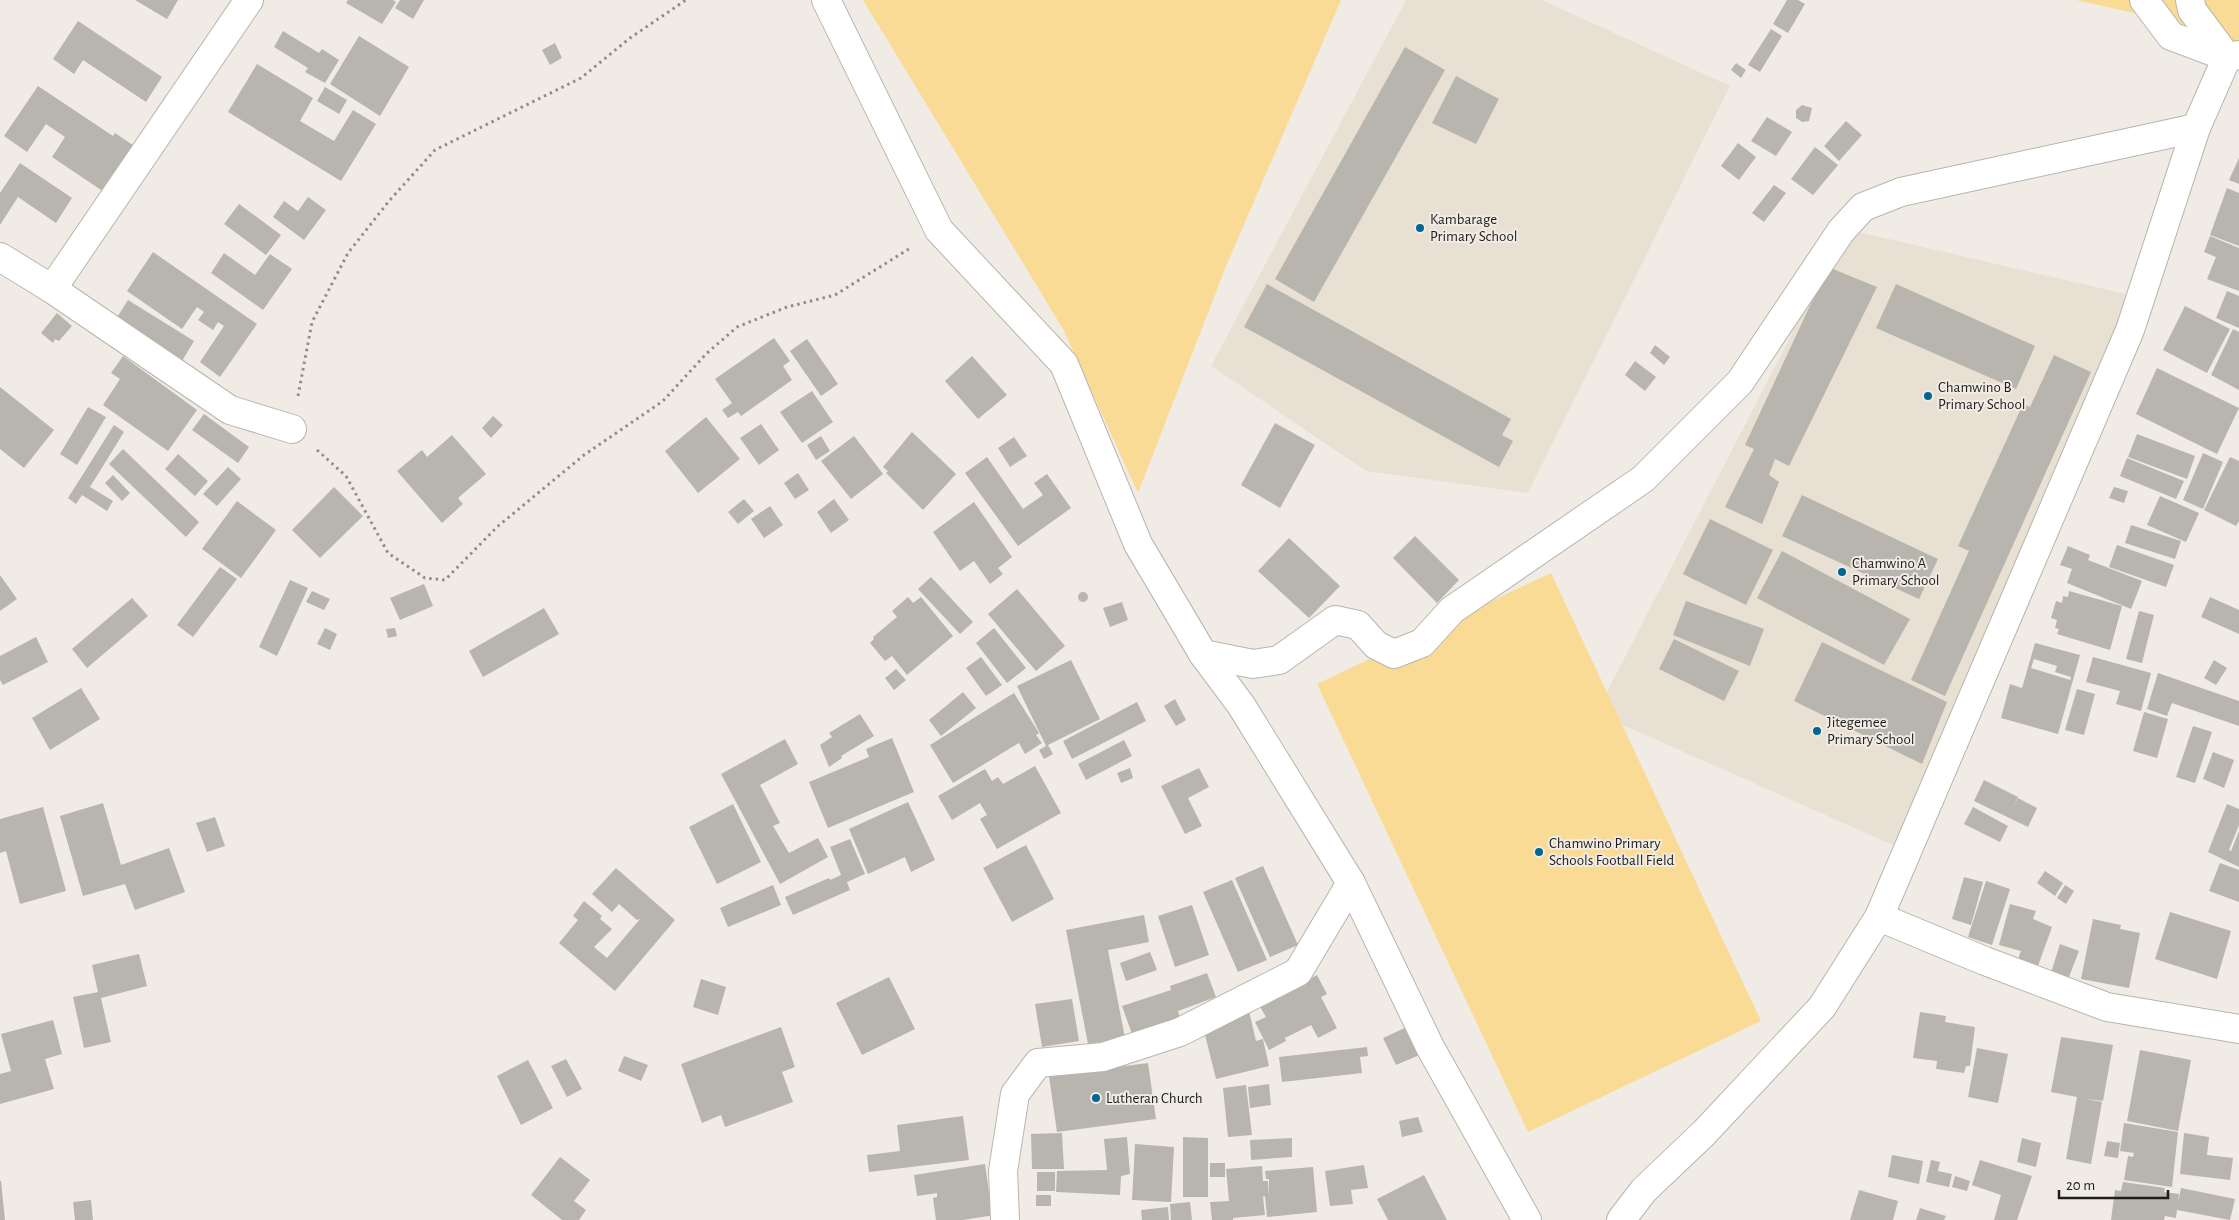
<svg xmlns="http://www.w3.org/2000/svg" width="2239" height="1220" font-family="'Alegreya Sans',sans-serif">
<rect width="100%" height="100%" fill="#f0ece5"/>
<g fill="#e8e1d3">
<polygon points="1406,0 1542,0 1730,86 1528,493 1366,471 1211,366"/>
<polygon points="1846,229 2130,295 1904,850 1596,713"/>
</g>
<g fill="#f9db95">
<polygon points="863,0 1341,0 1227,264 1138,493 1063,329"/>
<polygon points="2076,0 2239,0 2239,52 2201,28"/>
<polygon points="1551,573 1761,1021 1528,1132 1317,684"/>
</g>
<g fill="#b8b4ae" fill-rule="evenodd">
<polygon points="135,0 178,0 167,19"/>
<polygon points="348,0 393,0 396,2 382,24 346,3"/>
<polygon points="400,0 424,0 413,19 395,8"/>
<polygon points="1787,0 1798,0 1805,4 1788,33 1773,24"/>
<polygon points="78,21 162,77 146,102 83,60 74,74 53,59"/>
<polygon points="1771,29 1782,36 1760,72 1748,65"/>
<polygon points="283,31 319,53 322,49 339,60 325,83 305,72 308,68 274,47"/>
<polygon points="359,36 409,67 380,116 330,84"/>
<polygon points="555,43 562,58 550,65 542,50"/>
<polygon points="1405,47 1445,70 1314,302 1275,279"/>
<polygon points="1736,63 1746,70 1741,78 1731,70"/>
<polygon points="257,64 313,98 300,121 334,141 353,110 376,124 341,181 228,112"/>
<polygon points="1456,76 1499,99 1476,144 1432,123"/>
<polygon points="38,86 113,136 115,133 143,152 113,198 52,157 65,137 46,124 27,152 4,136"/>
<polygon points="325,87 347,100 339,114 317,101"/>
<polygon points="1802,105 1812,108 1809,121 1802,122 1796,118 1796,110"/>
<polygon points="1767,117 1792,132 1776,156 1751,141"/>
<polygon points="1846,121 1862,135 1839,161 1824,146"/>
<polygon points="1738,143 1756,157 1739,180 1721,166"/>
<polygon points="1815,147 1838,165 1813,195 1791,179"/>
<polygon points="2239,158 2239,184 2229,180"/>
<polygon points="20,163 72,198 56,223 18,197 0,225 0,193"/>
<polygon points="1774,185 1786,193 1764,222 1752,213"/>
<polygon points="2227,188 2239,193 2239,246 2210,235"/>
<polygon points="308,197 326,210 304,240 273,217 284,201 298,211"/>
<polygon points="239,204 281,235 266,255 224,224"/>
<polygon points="2210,236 2239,248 2239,291 2207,279 2216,257 2204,252"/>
<polygon points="153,252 257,324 220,377 200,362 224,326 218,322 213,330 198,320 204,312 197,307 182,329 127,291"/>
<polygon points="224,253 255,275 270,254 292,269 263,310 211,273"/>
<polygon points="1828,267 1877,287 1789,466 1775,459 1769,475 1779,482 1762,524 1725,507 1754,449 1745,445"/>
<polygon points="1267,284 1511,419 1502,435 1513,441 1499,467 1244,327"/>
<polygon points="1896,284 2035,346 2016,389 1876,328"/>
<polygon points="2227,291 2239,296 2239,328 2216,318"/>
<polygon points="128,300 194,341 182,361 116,319"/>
<polygon points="2185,306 2230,329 2207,373 2163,350"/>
<polygon points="57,313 72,326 59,341 55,339 53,343 41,333"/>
<polygon points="2233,329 2239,332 2239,390 2211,375"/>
<polygon points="774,338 790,361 783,366 792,380 741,416 738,412 728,418 722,410 732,403 715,379"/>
<polygon points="807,339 838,384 821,396 790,351"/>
<polygon points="1655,345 1670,357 1664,365 1650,353"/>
<polygon points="2054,355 2091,372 1945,696 1911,680 1969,551 1958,546 2023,404 2030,407"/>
<polygon points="123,356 197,410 168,451 103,405 120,379 111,373"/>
<polygon points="972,356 1007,395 978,419 945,381"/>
<polygon points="1635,361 1656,377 1645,391 1625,375"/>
<polygon points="2157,368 2239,408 2217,454 2136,414"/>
<polygon points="0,387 54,430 24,468 0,449"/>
<polygon points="812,391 833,422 802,443 780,412"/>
<polygon points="88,407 106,417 77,465 60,454"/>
<polygon points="204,414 249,447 238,463 192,430"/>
<polygon points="493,416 503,425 491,438 482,428"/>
<polygon points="706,417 740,459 698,493 665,451"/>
<polygon points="1275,423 1315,445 1280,508 1241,485"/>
<polygon points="761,424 779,450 759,465 740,438"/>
<polygon points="114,425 124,432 90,487 113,501 107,511 82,495 76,504 68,498"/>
<polygon points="912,432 956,474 923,510 886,473 888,471 883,467"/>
<polygon points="2137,434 2195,456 2187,479 2128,457"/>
<polygon points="452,435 486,474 458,498 463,504 442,523 397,471 422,450 427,457"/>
<polygon points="821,436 830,451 816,460 807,445"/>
<polygon points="854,436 883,474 851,499 821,461"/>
<polygon points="1014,437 1027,456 1010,467 998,448"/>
<polygon points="123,449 199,522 186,537 109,464"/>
<polygon points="2203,453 2223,462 2203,509 2183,500"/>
<polygon points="178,454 208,481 195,496 165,469"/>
<polygon points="987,457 1023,509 1043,495 1034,483 1047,474 1071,508 1018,546 965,473"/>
<polygon points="2230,457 2239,461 2239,521 2236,526 2204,510"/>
<polygon points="2127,458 2184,481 2176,499 2120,476"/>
<polygon points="228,467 241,479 217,506 203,494"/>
<polygon points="798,473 809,490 795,499 784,483"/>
<polygon points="113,475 130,493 122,501 105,483"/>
<polygon points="334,487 363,516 320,558 292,530"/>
<polygon points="2114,487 2128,491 2124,503 2109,498"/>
<polygon points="1802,495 1938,559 1919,599 1782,536"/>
<polygon points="2160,496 2199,513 2186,542 2147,525"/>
<polygon points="744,499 754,511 738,524 728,512"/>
<polygon points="834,499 849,520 831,533 817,512"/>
<polygon points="237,501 276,530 241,578 202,549"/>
<polygon points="974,502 1012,557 998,568 1003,574 990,584 974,561 960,571 933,532"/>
<polygon points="770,506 783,525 764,538 751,519"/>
<polygon points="1710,519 1773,550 1746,605 1683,574"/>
<polygon points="2131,525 2181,541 2175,559 2125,543"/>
<polygon points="1415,536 1459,580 1437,603 1393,558"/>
<polygon points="1289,538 1340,586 1309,618 1258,571"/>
<polygon points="2117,545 2174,565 2166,587 2109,567"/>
<polygon points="2068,546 2090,555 2088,560 2142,581 2131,609 2067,583 2072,569 2060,565"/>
<polygon points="1782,551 1910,619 1884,665 1757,598"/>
<polygon points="220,567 237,579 193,637 177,625"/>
<polygon points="0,575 17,599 0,611"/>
<polygon points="931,577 973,622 960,634 918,589"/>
<polygon points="290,580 308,588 277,656 259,647"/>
<polygon points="424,584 433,606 400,620 390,598"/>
<polygon points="1017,589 1065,646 1036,671 988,614"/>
<polygon points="312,591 330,599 324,610 306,602"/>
<polygon points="2069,591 2122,606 2110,650 2057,634 2059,629 2055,628 2057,620 2051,618 2056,601 2062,603 2063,596 2068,597"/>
<circle cx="1083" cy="597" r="5"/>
<polygon points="908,597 913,603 921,597 953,636 907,675 892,656 885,661 870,643 874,639 873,637 897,617 892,611"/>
<polygon points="2210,597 2239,610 2239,634 2201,617"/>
<polygon points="132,598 148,616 87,668 72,649"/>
<polygon points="1686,601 1764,629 1750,666 1673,635"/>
<polygon points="1122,602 1128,620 1110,627 1103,608"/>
<polygon points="544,608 559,634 483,677 469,651"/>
<polygon points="2139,611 2154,615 2142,663 2126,659"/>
<polygon points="325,628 337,634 330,650 317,644"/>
<polygon points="395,628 397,636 388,638 386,629"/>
<polygon points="994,628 1026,668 1007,683 976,643"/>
<polygon points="36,637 48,662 3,685 0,680 0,656"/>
<polygon points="1674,639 1739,671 1724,701 1659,669"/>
<polygon points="1822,642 1947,702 1922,764 1794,701"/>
<path d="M 2035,643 L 2080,655 L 2058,734 L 2001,718 L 2010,684 L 2022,688 ZM 2034,659 L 2057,666 L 2055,672 L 2071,677 L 2070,680 L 2031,668 Z"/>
<polygon points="981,657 1002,685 986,696 966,668"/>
<polygon points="2093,657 2151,673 2141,711 2116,704 2120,691 2086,682"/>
<polygon points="1071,660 1100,719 1048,745 1053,754 1044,759 1039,750 1046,746 1017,686"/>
<polygon points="2214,660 2227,668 2216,685 2204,678"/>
<polygon points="896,669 906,680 894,690 885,678"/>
<polygon points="2158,673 2239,701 2239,726 2172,703 2167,716 2147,709"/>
<polygon points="81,688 100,719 50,750 32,718"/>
<polygon points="2077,689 2095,694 2084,735 2065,730"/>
<polygon points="963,692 976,708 941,736 929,720"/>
<polygon points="1014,693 1039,733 1036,735 1042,743 1025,754 1019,743 953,783 930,745"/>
<polygon points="1175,699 1186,720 1176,726 1164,706"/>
<polygon points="1137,702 1146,721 1072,759 1063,741"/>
<polygon points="2144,712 2168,719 2157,758 2133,751"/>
<polygon points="860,714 874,736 841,756 842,758 829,767 820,745 832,737 829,733"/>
<polygon points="2193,726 2212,732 2195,783 2176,777"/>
<polygon points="892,738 914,792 828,828 809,782 869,757 866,749"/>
<polygon points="785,739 798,764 760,785 780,823 773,826 789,853 818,838 828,857 780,884 721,774"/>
<polygon points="1124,740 1132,756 1086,780 1078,764"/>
<polygon points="2213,752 2234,760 2224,788 2203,779"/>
<polygon points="1035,766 1061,813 997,849 980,819 987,815 980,803 952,820 938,796 985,769 992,781 998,777 1003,784"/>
<polygon points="1130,768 1133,778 1121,783 1117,773"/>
<polygon points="1199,768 1209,787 1188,798 1202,826 1185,834 1161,786"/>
<polygon points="1984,780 2018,797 2011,811 2018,798 2037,808 2028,827 1974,801"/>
<polygon points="908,802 935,860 911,872 905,857 868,874 849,829"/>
<polygon points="103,803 121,865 169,848 185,892 135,910 125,884 83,896 60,816"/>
<polygon points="733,804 761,862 717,884 689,827"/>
<polygon points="2227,804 2239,809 2239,825 2229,850 2231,851 2239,831 2239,867 2208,852"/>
<polygon points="43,807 66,891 20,904 6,851 0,853 0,819"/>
<polygon points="1973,807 2008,826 2000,842 1964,824"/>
<polygon points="215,817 225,846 207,852 196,823"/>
<polygon points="850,839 865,874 847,882 850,890 793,915 785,897 829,878 830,880 841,875 830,847"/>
<polygon points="1026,845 1054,899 1012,922 983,868"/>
<polygon points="2220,863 2239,870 2239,902 2209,891"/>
<polygon points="1263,866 1298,945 1270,957 1235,878"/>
<polygon points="616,868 675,920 615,991 559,943 578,920 573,916 584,901 602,916 600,919 612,929 594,947 607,958 640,919 637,920 619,904 612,912 592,894"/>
<polygon points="2045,871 2063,883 2055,896 2037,883"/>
<polygon points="1964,877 1983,882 1971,925 1952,919"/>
<polygon points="1232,880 1267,960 1238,972 1203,892"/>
<polygon points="1986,881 2010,889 1992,945 1968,937"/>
<polygon points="773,885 781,905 728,927 720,908"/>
<polygon points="2065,885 2074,891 2066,904 2057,898"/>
<polygon points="2010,904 2036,911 2033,919 2052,927 2038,966 2018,959 2021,951 1999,945"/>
<polygon points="1192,905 1209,955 1175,967 1158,916"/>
<polygon points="2170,912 2231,931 2217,979 2155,959"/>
<polygon points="1144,915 1149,942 1108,950 1125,1038 1088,1044 1066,930"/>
<polygon points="2093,919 2121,925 2120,929 2140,933 2129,988 2081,979"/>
<polygon points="2060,944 2079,951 2067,982 2050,976"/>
<polygon points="1150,952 1157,970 1126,981 1120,963"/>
<polygon points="139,954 147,986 101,998 111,1042 84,1048 73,997 98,992 92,965"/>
<polygon points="1207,973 1216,997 1178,1011 1180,1018 1132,1034 1122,1006 1171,990 1170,986"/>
<polygon points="1317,975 1327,994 1321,997 1337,1028 1318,1038 1311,1025 1285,1038 1286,1041 1269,1050 1255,1022 1266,1017 1259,1005"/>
<polygon points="889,977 915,1029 862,1055 836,1003"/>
<polygon points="701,979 726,987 718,1015 693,1007"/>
<polygon points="1072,999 1079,1041 1042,1047 1035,1004"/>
<polygon points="1249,1011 1256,1041 1263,1039 1269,1066 1216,1079 1202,1023"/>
<polygon points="1920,1012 1946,1016 1945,1022 1975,1027 1970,1066 1966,1066 1964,1073 1936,1069 1937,1061 1913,1058"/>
<polygon points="53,1020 62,1054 45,1059 54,1089 0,1104 0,1074 11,1071 1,1034"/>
<polygon points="1409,1026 1422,1054 1396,1065 1383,1038"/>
<polygon points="781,1027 795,1067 782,1072 793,1102 725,1127 721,1115 702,1123 681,1064"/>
<polygon points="2061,1037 2113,1045 2103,1101 2085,1099 2102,1102 2091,1164 2066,1159 2077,1097 2051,1092"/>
<polygon points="1367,1047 1368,1056 1360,1057 1362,1073 1282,1082 1279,1057"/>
<polygon points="1977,1048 2008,1054 1998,1103 1968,1097"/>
<polygon points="2140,1050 2191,1060 2178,1131 2127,1121"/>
<polygon points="624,1056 648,1065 641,1081 618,1071"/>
<polygon points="566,1059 582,1089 567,1097 551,1066"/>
<polygon points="528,1060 553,1108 521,1125 497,1076"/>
<polygon points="1148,1063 1156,1119 1057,1132 1049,1076"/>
<polygon points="1269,1084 1271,1105 1250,1108 1248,1087"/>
<polygon points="1246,1085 1252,1135 1228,1137 1223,1088"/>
<polygon points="963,1116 969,1160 869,1172 867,1155 900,1151 897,1125"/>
<polygon points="1418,1117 1423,1132 1402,1137 1399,1121"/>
<polygon points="2124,1123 2178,1132 2172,1187 2124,1180 2128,1156 2133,1157 2134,1153 2120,1151"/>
<polygon points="1062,1133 1064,1169 1032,1169 1031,1134"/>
<polygon points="2184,1133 2209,1137 2207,1155 2233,1158 2230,1180 2180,1174"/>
<polygon points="1127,1137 1130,1174 1121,1176 1120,1195 1056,1192 1057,1171 1107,1170 1104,1139"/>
<polygon points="1183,1137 1208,1138 1208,1197 1183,1197"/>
<polygon points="1292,1138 1292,1157 1251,1160 1250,1140"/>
<polygon points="2022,1138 2041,1143 2036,1167 2017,1162"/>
<polygon points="2107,1141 2120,1143 2118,1158 2104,1156"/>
<polygon points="1135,1144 1174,1147 1171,1202 1132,1200"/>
<polygon points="1892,1155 1923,1161 1919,1184 1888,1177"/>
<polygon points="560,1157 590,1180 574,1201 586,1210 579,1220 562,1220 531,1195"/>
<polygon points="1931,1160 1940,1162 1938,1171 1952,1174 1949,1187 1926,1182"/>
<polygon points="1980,1160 2032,1176 2017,1220 1994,1220 2001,1195 1972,1185"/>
<rect x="1210" y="1163" width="15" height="14"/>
<polygon points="985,1164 989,1192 997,1191 1001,1214 963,1220 936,1220 933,1198 937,1197 937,1193 917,1196 914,1175"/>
<polygon points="1364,1165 1368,1188 1351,1190 1353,1204 1330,1206 1325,1171"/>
<polygon points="1262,1166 1263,1181 1268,1181 1269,1197 1269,1179 1266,1179 1265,1171 1313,1167 1317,1212 1267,1217 1265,1196 1263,1197 1265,1215 1233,1218 1233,1220 1212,1220 1210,1202 1229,1201 1226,1169"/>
<rect x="1037" y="1172" width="18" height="19"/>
<polygon points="1424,1175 1447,1220 1388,1220 1377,1199"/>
<polygon points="1955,1176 1970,1181 1967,1191 1952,1187"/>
<polygon points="0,1181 1,1181 5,1220 0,1220"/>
<polygon points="2123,1182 2165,1188 2164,1192 2179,1194 2178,1203 2181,1188 2235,1199 2230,1220 2177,1210 2176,1218 2165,1216 2164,1220 2111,1220 2115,1190 2121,1191"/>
<polygon points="1859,1190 1898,1201 1893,1220 1850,1220"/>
<rect x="1036" y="1195" width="15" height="11"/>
<polygon points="91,1200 93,1220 75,1220 73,1202"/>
<polygon points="1190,1202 1192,1220 1171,1220 1170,1204"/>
<polygon points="1168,1207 1169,1220 1142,1220 1141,1210"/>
<polygon points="1920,1208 1946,1216 1944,1220 1916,1220"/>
</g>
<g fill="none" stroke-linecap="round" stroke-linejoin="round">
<defs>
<g id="minor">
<polyline points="826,0 939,230 1064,364 1138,544 1203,654 1241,705 1351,883 1430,1047 1527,1220"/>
<polyline points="2144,0 2171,36 2227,57 2239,55"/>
<polyline points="2190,0 2192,10 2227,57"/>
<polyline points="0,257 52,289 249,0"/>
<polyline points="52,289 230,410 292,429"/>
<polyline points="1203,654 1253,664 1279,660 1335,620 1358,625 1376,645 1394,654 1422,643 1452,610 1643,479 1740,382 1841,231 1863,207 1901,192 2196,128"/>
<polyline points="1879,917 1985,961 2107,1007 2239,1029"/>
<polyline points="1005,1220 1003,1171 1015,1094 1038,1063 1103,1057 1180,1032 1298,972 1351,883"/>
<polyline points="1621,1220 1644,1190 1704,1133 1822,1007 1879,917 2130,330 2196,128 2227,57"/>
</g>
</defs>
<use href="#minor" stroke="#b8b5ae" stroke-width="30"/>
<g stroke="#918e89" stroke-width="3" stroke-dasharray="2.5 4" stroke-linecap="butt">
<polyline points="298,396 312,322 348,253 389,201 435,150 581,78 630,38 686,0"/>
<polyline points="317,450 346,476 388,553 425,578 445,580 497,527 584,455 663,401 706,354 737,327 787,307 835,295 912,247"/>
</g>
<use href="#minor" stroke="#fff" stroke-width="28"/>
</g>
<g fill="#006694" stroke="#f0ece5" stroke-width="2">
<circle cx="1420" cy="228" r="5"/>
<circle cx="1928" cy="396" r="5"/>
<circle cx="1842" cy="572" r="5"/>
<circle cx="1817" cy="731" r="5"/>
<circle cx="1539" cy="852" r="5"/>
<circle cx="1096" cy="1098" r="5"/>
</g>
<g text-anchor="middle" stroke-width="4" stroke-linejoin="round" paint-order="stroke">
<g font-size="15" fill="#1f1d1b" stroke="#f0ece5" text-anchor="start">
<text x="1430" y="224">Kambarage<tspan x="1430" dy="17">Primary School</tspan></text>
<text x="1938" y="392">Chamwino B<tspan x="1938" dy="17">Primary School</tspan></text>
<text x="1852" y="568">Chamwino A<tspan x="1852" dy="17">Primary School</tspan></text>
<text x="1827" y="727">Jitegemee<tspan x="1827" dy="17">Primary School</tspan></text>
<text x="1549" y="848">Chamwino Primary<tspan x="1549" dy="17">Schools Football Field</tspan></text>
<text x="1106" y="1103">Lutheran Church</text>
</g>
</g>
<path d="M2059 1190v8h109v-8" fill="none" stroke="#1f1d1b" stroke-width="2.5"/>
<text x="2066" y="1190" font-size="15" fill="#1f1d1b" stroke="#f0ece5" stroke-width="4" paint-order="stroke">20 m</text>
</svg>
